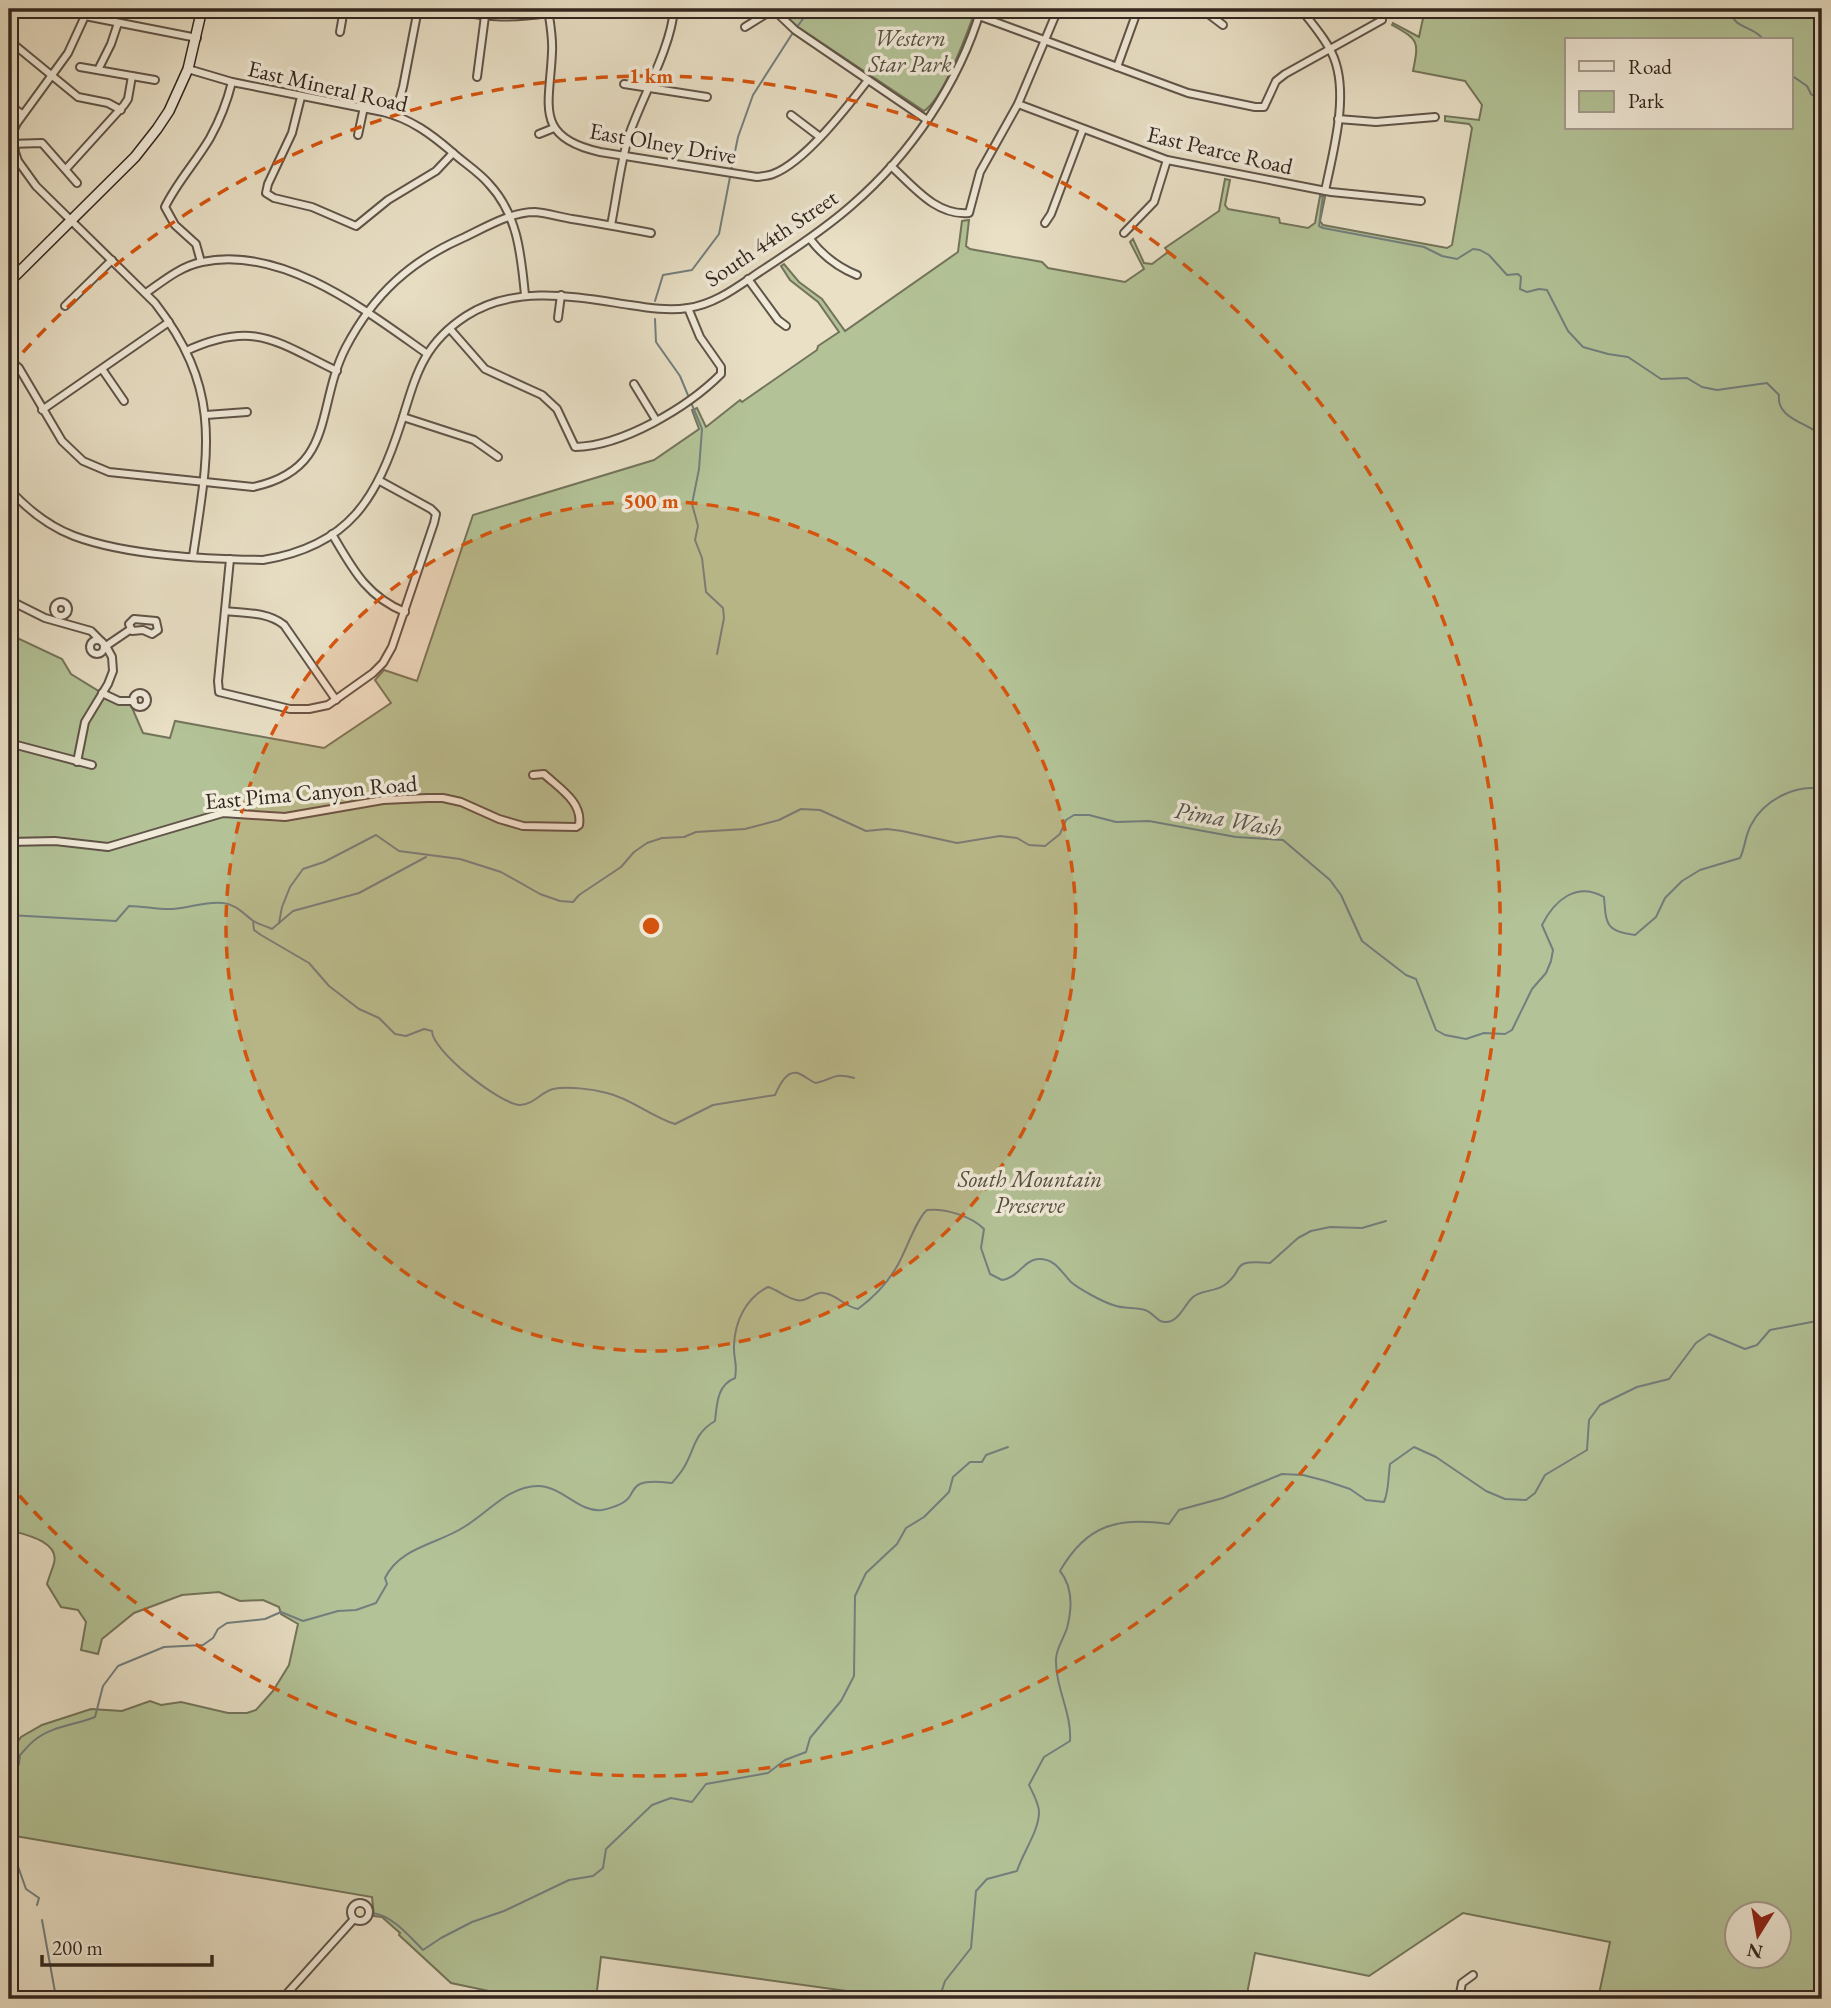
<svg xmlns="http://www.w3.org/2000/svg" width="1831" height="2008" font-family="'EB Garamond',serif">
<rect width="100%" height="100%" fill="#e9e0c6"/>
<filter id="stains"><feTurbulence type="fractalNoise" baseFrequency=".00286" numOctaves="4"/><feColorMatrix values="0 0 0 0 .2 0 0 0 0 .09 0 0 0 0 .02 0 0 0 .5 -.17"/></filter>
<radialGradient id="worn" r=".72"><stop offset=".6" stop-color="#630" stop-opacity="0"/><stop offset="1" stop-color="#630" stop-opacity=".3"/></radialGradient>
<g fill="#b3c397" stroke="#73745b" stroke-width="2" fill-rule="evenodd">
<path d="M 778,9 L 976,9 C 967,33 944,98 924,111 L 798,27 Z"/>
<path d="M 1425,9 L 1822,9 L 1822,1999 L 1598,1999 L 1610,1942 L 1463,1913 L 1369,1976 L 1255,1953 L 1246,1999 L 904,1999 L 601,1957 L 596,1999 L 488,1999 L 489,1991 L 451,1983 L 399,1935 L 400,1933 L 382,1917 L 374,1916 L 372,1897 L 9,1835 L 9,1755 L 21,1737 L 42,1725 L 91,1709 L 122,1711 L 150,1701 L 161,1705 L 181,1702 L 228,1713 L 247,1713 L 256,1710 L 273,1691 L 289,1665 L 298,1624 L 281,1614 L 279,1607 L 263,1600 L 240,1601 L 219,1592 L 182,1595 L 134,1613 L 102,1639 L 98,1654 L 81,1650 L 86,1622 L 78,1610 L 61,1607 L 47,1584 C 49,1577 52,1570 54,1563 C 60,1541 23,1534 9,1530 L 9,634 L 62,659 L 71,674 L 102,693 L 130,703 L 143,733 L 170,738 L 175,721 L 324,748 L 391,703 L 375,680 L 384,670 L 417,681 L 473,515 L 654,460 L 699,429 L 692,410 L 697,408 L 706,427 L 740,400 L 742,402 L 817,350 L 818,346 L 839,332 L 818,302 L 790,280 L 781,266 L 784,264 L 799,282 L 822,299 L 845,331 L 958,252 L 962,221 L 969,220 L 966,246 L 970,249 L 1042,262 L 1048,268 L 1125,282 L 1144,269 L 1130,242 L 1133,239 L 1144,263 L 1152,264 L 1168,252 L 1165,248 L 1219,211 L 1225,179 L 1230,180 L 1225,205 L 1228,209 L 1279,218 L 1280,223 L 1308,228 L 1315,223 L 1320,196 L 1325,197 L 1320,221 L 1323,225 L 1447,248 L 1452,245 L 1472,128 L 1469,124 L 1445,121 L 1445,116 L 1479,120 L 1482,105 L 1465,81 L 1413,71 C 1419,41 1419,40 1392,25 L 1393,23 L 1419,37 ZM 1567,40 L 1791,40 L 1791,128 L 1567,128 ZM 1736,1913 L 1778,1913 L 1778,1955 L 1736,1955 Z"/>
</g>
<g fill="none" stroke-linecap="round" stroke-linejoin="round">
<g stroke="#727f7f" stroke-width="2">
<path d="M 1730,9 C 1734,31 1752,24 1764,40"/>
<polyline points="797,27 805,16 806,9"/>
<polyline points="1791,75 1807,86 1811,94 1822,102"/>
<polyline points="731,171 738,137 753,95 794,31"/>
<path d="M 1323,195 L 1319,226 L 1323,228 L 1424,247 L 1442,256 L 1457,259 L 1473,249 L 1480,250 L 1489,255 L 1507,275 L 1518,274 L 1521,277 L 1520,289 L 1527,292 L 1539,289 L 1547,290 L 1568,331 L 1583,347 L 1608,354 L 1628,357 L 1661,379 L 1687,378 L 1702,387 L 1717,390 L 1767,383 L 1779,395 C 1776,419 1809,423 1822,436"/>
<polyline points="655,301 663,275 692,270 719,234 730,177"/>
<polyline points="655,319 656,342 680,376 702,429 699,469 692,504 698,526 695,540 702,558 706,592 723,608 724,618 717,654"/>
<path d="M 9,915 L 116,921 L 129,906 C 144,906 158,910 173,909 C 190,908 206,901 223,903 C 235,904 243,913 252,920 C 257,924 266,926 272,929 L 293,911 L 359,893 L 426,857"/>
<path d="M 253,921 L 254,930 L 261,935 L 309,963 L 329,986 L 359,1009 L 379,1018 L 395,1034 L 406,1036 L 424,1029 L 432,1031 C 432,1051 500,1104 520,1105 C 533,1105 541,1092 553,1089 C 568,1086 592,1089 607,1093 C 632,1099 650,1116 675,1124 L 713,1105 L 775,1095 C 779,1086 787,1068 800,1074 C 805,1076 810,1081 816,1083 C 834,1079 833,1072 854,1078"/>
<path d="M 279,923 L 282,907 L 290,887 L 303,869 L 324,862 L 376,835 L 399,851 L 460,859 L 501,872 L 540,894 L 560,901 L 573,902 L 579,895 L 621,867 L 634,852 L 647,843 L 662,838 L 684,837 L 696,832 L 745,829 L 779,820 L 801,809 L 820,810 L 866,831 L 887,829 L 902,831 L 957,843 L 1000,836 L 1017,838 L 1029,845 L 1045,846 L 1060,834 L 1066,820 L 1074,815 L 1089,815 L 1116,822 L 1149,821 L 1236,837 L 1283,840 L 1330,880 L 1341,895 L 1362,941 L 1406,975 L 1416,979 L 1436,1030 L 1445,1035 L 1466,1039 L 1484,1033 L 1505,1034 L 1512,1030 L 1532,989 L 1546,973 L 1551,961 L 1553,950 L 1542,925 C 1554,901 1576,881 1604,897 C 1606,925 1606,931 1635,935 L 1656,917 L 1665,898 L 1682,881 L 1700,870 L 1740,858 C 1745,848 1745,836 1751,825 C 1764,800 1795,784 1822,789"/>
<path d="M 9,1782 L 13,1770 L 19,1764 L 20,1755 C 25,1750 30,1743 36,1739 C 53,1726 75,1725 95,1717 L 103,1686 L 118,1666 L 164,1647 L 203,1645 L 213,1638 L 218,1629 L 227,1623 L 265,1619 L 281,1612 L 303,1621 L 338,1611 L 356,1610 L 376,1603 L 387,1584 L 385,1578 C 400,1547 438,1544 464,1527 C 488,1513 508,1486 538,1486 C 562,1486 579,1513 602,1510 C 612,1508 625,1504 630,1496 C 633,1491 634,1487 640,1484 C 649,1480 662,1482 672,1483 C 675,1479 680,1474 683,1469 C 695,1450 693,1434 715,1421 C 717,1404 717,1385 735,1378 C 738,1363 733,1358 734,1345 C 735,1321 746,1298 768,1287 C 779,1290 793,1303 803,1300 C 810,1299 816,1291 824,1293 C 836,1294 845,1307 858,1309 C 874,1297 886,1285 896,1268 C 905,1254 916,1219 927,1210 C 945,1208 971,1216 984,1229 L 981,1248 L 990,1274 L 1002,1280 C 1018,1278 1024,1260 1038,1259 C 1055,1258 1061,1272 1071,1282 C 1079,1289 1103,1302 1113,1305 C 1123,1309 1135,1307 1145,1310 C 1154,1313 1157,1323 1167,1322 C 1180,1320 1184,1305 1193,1297 C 1201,1290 1213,1292 1223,1286 C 1247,1271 1226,1259 1270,1263 L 1298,1238 L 1311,1231 L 1330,1227 L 1362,1228 L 1386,1221"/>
<polyline points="9,1841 26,1889 39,1898 37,1905"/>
<path d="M 373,1913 C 393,1916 410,1937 423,1950 L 441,1938 L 472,1922 L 504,1911 L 569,1880 L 593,1876 L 603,1868 L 606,1849 L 652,1805 L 671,1798 L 692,1802 L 706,1784 L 768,1773 L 785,1760 L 806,1752 L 810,1738 L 841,1701 L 854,1676 L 855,1596 L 866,1573 L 897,1544 L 906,1528 L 924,1517 L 949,1492 L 953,1477 L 970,1462 L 982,1462 L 986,1455 L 1008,1447"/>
<polyline points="42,1920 55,1992 53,1999"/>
<path d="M 939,1999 L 945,1981 L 971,1948 L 976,1891 L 987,1879 L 1017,1871 C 1023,1852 1039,1831 1039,1812 C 1039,1804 1033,1793 1029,1785 L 1044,1757 L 1070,1741 C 1072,1713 1055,1687 1056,1659 C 1056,1649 1064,1638 1067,1628 C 1072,1609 1073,1587 1060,1571 C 1087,1524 1118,1517 1169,1524 L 1179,1510 L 1223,1498 L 1282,1474 L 1303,1475 L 1326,1481 L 1350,1489 L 1366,1500 L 1384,1502 C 1389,1490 1388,1478 1390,1464 L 1414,1447 L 1436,1457 L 1486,1491 L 1505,1499 L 1526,1500 L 1535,1493 L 1545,1475 L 1587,1450 L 1589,1420 L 1600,1405 L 1637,1387 L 1669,1379 L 1696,1343 L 1709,1334 L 1745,1349 L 1757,1345 L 1770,1330 L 1822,1320"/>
</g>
<defs>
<g id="minor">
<polyline points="68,9 79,11 85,16 197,38"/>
<path d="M 445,9 C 487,17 506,19 548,13"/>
<path d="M 548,9 C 550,23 553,38 552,52 C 550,105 533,137 600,152 L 757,177 C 762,176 768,176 773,174 C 805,162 848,106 868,80"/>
<polyline points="773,9 795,30 927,120"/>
<polyline points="1202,9 1223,25"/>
<path d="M 1301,9 C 1312,24 1327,40 1334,58 C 1349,96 1333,152 1325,191"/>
<path d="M 85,16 L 68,53 L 17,123 L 13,131 L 15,152 L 18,161 L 36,186 L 155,303 C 224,392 208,453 193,556"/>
<polyline points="979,16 1188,93 1255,107 1264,107 1276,81 1285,74 1382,20"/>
<polyline points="745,27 774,9"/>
<polyline points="340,32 344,9"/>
<polyline points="9,46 17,47 78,97 108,103 121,110"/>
<polyline points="80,67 155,80"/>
<polyline points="1117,67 1138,9"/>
<path d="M 188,69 L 232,82 L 383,112 C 411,119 431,134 452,152 C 464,163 479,172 489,184 C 518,215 521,255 525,295"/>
<polyline points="98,70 111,44 118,23"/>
<polyline points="477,77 485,16"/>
<polyline points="624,84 707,97"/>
<polyline points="301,97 292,133 268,184 266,193 274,198 312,207 356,226 388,200 436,171 453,153"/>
<polyline points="1018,104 1167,160 1331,192 1421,201"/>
<polyline points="9,105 22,114"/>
<polyline points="395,115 403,87 418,9"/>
<polyline points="791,115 820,137"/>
<polyline points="1338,119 1376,122 1435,117"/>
<polyline points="539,134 554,128"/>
<polyline points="358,135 364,107"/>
<polyline points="9,144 42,143 77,183"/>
<path d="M 891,166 C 914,187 936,216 969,213 L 980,172 L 1018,104 L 1058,9"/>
<polyline points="66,169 124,105 128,99 132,76"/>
<polyline points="1045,223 1051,214 1083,129"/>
<path d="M 611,225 C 617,196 620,164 629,135 C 642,97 671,48 674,9"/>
<polyline points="1124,233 1154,202 1167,160"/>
<path d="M 810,239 C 823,256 837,267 857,275"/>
<path d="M 201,262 L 196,244 L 175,225 L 165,207 C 177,182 196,162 210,138 C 220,120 227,102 232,82"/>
<polyline points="748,279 778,320 786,326"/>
<path d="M 146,293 C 163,281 181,266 202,262 C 282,245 365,310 426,353"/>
<polyline points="65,306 112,260"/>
<polyline points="558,318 561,295"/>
<path d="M 450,329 L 485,369 L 542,395 L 557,409 L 575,447 C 623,446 688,407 721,374 L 721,367 L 700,337 L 688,308"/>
<path d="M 186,351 C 254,320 275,341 337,371"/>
<path d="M 9,362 L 11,361 L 19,368 L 62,441 L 83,461 L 109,472 L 253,487 C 337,469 315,407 346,347 C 374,294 410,261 465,237 C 486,227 511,212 535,212 C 547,213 560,217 572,219 C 598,223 625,228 651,233"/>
<polyline points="102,369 124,401"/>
<polyline points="634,384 656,420"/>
<polyline points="42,410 169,322"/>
<polyline points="206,415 247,412"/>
<polyline points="403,417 474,440 498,457"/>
<path d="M 9,489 C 27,509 48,526 74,536 C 128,556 205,559 263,560 C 350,546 377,498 402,420 C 416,375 423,344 466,316 C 515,284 576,297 630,305 C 649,308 669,311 688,308 C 718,304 742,283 767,267 C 796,248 826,228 852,205 C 911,154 959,83 981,9"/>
<path d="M 332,534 C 352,568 366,596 405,612"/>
<polyline points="230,559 218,681 219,692 290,709 309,709 328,705 373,673 383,663 392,647 434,523 436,514 431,509 380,481"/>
<polyline points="9,600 45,618 91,631 106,646 112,657 113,671 108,684 85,722 77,762"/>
<circle cx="61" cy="609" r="7"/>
<path d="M 225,611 C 245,613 268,612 284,625 L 336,700"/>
<polygon points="134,619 156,621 158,630 152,634 143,630 132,631 129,624"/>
<circle cx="97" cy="647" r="7"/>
<polyline points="106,646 131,629"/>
<polyline points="102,693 119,701 134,701"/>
<circle cx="140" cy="700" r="7"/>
<polyline points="9,743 92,765"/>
<path d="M 9,842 L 55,841 L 108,847 L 223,813 L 285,817 L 383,800 L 427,798 L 443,798 L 461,802 L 499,819 L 523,826 L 576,827 L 579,825 C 583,802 559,788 544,774 L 533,775"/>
<polyline points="9,1733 9,1734"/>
<circle cx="360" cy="1912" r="9"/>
<polyline points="282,1999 354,1919"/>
<polyline points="1459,1999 1462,1983 1473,1975"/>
</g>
<polyline id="secondary" points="9,282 135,157 157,129 169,111 188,69 202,9"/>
</defs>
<use href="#minor" stroke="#605449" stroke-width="10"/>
<use href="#secondary" stroke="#33261f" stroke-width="12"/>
<use href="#minor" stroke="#f1ebda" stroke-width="6"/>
<use href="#secondary" stroke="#f1ebda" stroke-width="9"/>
</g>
<circle cx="651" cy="926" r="425" fill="#d6540e" fill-opacity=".12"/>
<g fill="none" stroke="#d6540e" stroke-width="3.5" stroke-dasharray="12 9">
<circle cx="651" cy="926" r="425"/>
<path d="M9 368A850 850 0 1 1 9 1484"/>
</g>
<g text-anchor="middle" stroke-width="7" stroke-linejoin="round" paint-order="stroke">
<g font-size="23" font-style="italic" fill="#534d3d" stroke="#f1ebda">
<text x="910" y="46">Western<tspan x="910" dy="26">Star Park</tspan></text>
<text x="1030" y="1187">South Mountain<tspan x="1030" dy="26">Preserve</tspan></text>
</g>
<g font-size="23" fill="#33261f" stroke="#f1ebda">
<text transform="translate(328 86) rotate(13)" y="8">East Mineral Road</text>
<text transform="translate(663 143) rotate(10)" y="8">East Olney Drive</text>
<text transform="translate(1220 150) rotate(13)" y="8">East Pearce Road</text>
<text transform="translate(771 238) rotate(-34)" y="8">South 44th Street</text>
<text transform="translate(311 792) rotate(-5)" y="8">East Pima Canyon Road</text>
</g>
<g font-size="24" font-style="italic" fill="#52534f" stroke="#f1ebda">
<text transform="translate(1228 819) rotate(10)" y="8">Pima Wash</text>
</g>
</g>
<circle cx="651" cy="926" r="10" fill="#d6540e" stroke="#f1ebda" stroke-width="3.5"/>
<g font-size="21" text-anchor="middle" font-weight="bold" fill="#d6540e" stroke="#f1ebda" stroke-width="7" stroke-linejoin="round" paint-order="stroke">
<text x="651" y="83">1 km</text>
<text x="651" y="508">500 m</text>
</g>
<rect width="1831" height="2008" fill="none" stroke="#e9e0c6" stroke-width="35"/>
<rect x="10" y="10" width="1810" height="1987" fill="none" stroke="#33261f" stroke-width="3.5"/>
<rect x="18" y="18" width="1796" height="1973" fill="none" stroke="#33261f" stroke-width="2"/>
<rect x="1565" y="38" width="228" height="91" fill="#f1ebda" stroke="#a59c8f" stroke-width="2"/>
<rect x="1579" y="61" width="35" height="10" fill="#f1ebda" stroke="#a59c8f" stroke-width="2"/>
<text x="1628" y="74" font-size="21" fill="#33261f">Road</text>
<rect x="1579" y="91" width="35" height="21" fill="#b3c397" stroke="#a59c8f" stroke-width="2"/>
<text x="1628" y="108" font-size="21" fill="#33261f">Park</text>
<g transform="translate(1758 1935) rotate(191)"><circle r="33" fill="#f1ebda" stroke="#a59c8f" stroke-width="2"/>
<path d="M0-5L12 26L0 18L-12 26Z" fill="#8f2418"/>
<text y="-10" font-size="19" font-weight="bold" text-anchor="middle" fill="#33261f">N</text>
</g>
<path d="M42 1955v10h170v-10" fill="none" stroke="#33261f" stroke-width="3.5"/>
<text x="52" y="1955" font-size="21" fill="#33261f" stroke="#f1ebda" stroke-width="5" paint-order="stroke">200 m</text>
<rect width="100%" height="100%" filter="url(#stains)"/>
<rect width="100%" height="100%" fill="url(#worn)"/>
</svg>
